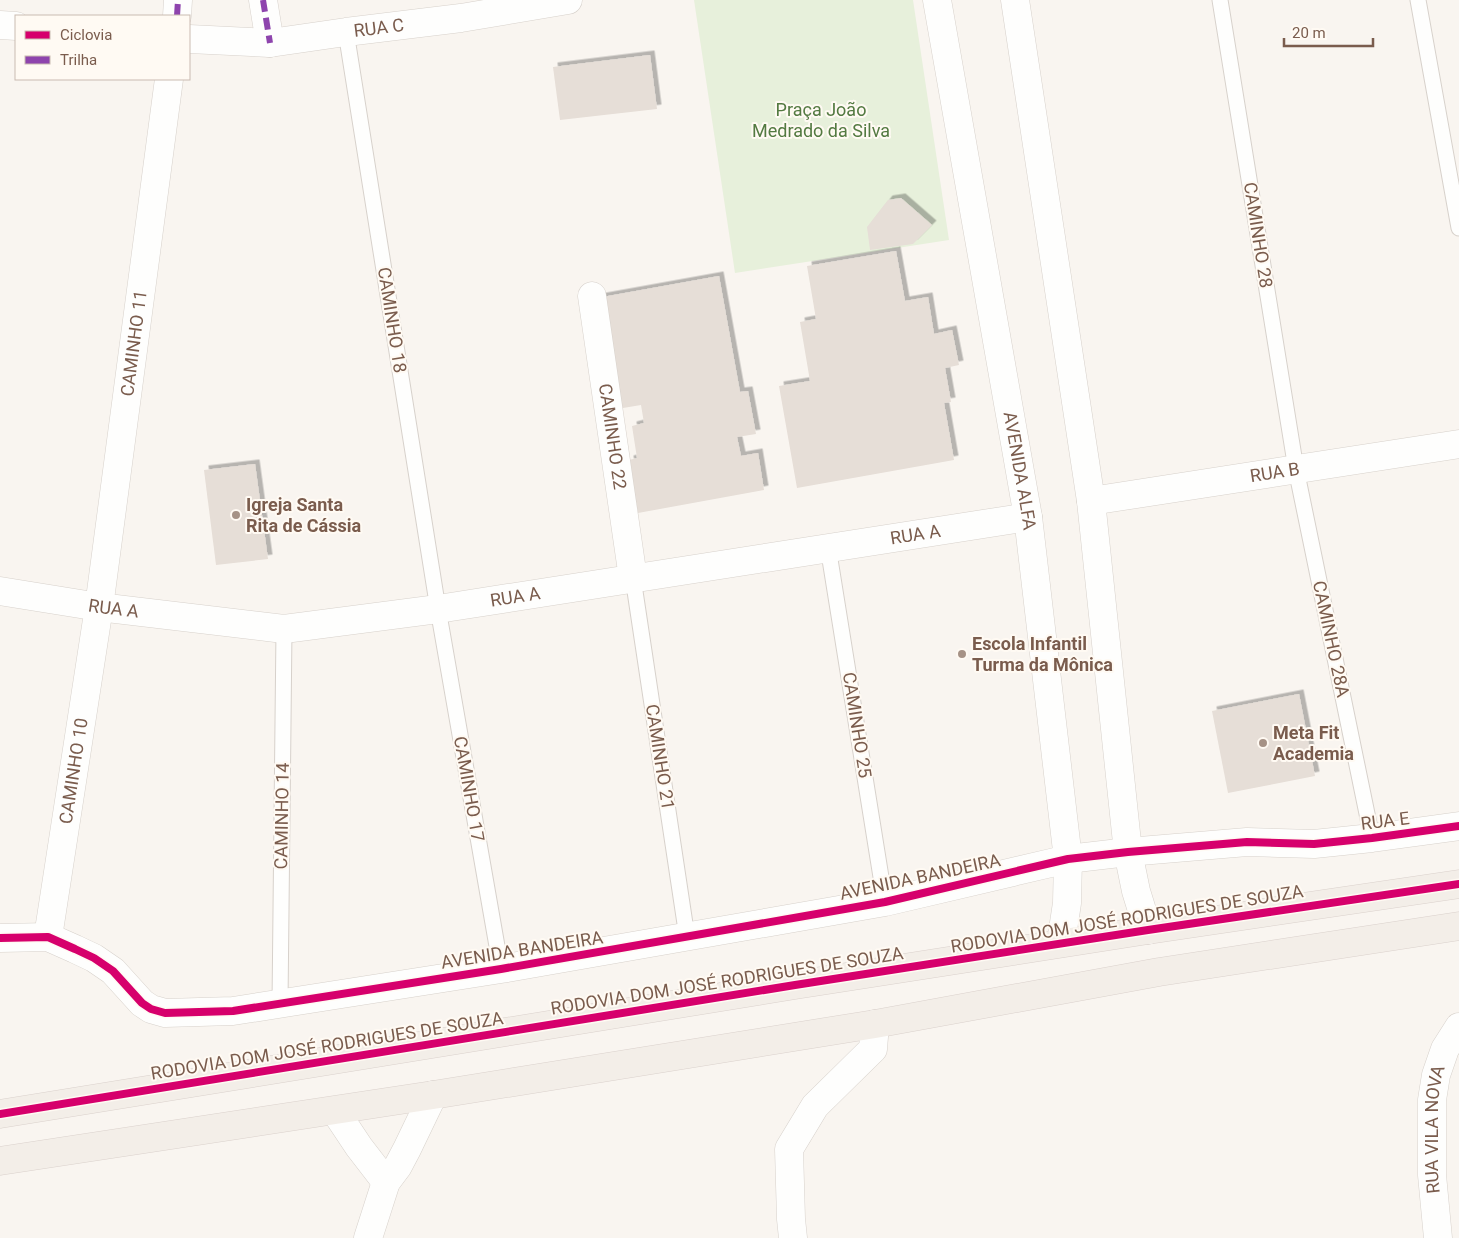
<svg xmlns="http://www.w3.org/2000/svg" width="1459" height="1238" font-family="Roboto,sans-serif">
<defs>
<filter id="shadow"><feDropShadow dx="4.5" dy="-4.5" stdDeviation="0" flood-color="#0004"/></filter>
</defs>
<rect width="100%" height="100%" fill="#f9f5f0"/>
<polygon fill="#e7f0db" points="694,0 913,0 949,240 735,273"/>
<g fill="#e6ded7" filter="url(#shadow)">
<polygon points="650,55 657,109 560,120 553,67"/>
<polygon points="901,198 932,225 913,244 870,250 867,227 888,200"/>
<polygon points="896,251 905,301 928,297 934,334 952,330 959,365 945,368 951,402 944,403 954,460 797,488 779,386 810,381 800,322 816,319 807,266"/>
<polygon points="719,276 740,392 748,391 756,434 737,437 741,456 758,453 764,490 638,513 629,460 637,458 632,426 644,423 641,405 617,409 597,298"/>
<polygon points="255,464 268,559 216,565 204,470"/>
<polygon points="1299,694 1315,776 1228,793 1212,711"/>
</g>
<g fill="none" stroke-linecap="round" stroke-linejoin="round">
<defs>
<g id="service">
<polyline points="1220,0 1296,469 1372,838"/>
<polyline points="1418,0 1459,228"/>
<polyline points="346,32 438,609 501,969"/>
<polyline points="828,547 885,902"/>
<polyline points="633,578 687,937"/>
<polyline points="280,1004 284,629"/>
</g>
<g id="minor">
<polyline points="263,0 270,43"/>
<polyline points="177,16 178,0"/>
<polyline points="0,25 16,26"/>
<path id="s1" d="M 189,39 L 270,43 L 346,32 L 461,18 L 568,0"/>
<path id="s2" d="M 592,296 L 633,578"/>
<path id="s3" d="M 1091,501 L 1459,444"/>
<path id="s4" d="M 0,591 L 99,607 L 284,629 L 438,609 L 1028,517"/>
<path id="s5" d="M 48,937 L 99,607 L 169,79"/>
<polyline points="0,938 48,937 75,949 94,958 113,971 142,1003 151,1009 165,1013 233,1011 501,969 885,902 1068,859 1128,852 1247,842 1314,844 1372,838 1459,826"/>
<polyline points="793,1238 791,1219 789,1149 815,1106 873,1049 875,1024"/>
<path id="s6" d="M 1438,1238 L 1432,1175 L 1432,1100 L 1436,1075 L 1445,1049 L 1459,1027"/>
</g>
<g id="tertiary">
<path id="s7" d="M 937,0 L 1028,517 L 1068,859 L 1067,903 L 1061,943"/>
<polyline points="1015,0 1091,501 1128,852 1136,891 1148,930"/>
<polyline points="335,1111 359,1147 386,1182"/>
<polyline points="368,1238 386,1182 398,1166 407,1149 433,1095"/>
</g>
<g id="primary">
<polyline points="0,1114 795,985 1148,930 1459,884"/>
<polyline points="0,1161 433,1095 875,1024 1159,972 1459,926"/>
</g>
</defs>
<use href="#service" stroke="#d7d1cb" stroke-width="17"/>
<use href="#minor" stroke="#d7d1cb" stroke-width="29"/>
<use href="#tertiary" stroke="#d7d1cb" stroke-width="29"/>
<use href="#primary" stroke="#dad1cc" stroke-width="29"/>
<use href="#service" stroke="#fefefd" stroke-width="15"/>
<use href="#minor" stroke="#fefefd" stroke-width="28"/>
<use href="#tertiary" stroke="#fefefd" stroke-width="28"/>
<use href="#primary" stroke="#f3eee8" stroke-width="28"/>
<g stroke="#8e44ad" stroke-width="6" stroke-dasharray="12 6" stroke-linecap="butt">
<polyline points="263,0 270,43"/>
<polyline points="177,16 178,0"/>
</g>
<defs>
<g id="cycleway">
<polyline points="0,938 48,937 75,949 94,958 113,971 142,1003 151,1009 165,1013 233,1011 501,969 885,902 1068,859 1128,852 1247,842 1314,844 1372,838 1459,826"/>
<polyline points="0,1114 795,985 1148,930 1459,884"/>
</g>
</defs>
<use href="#cycleway" stroke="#fffaf3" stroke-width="11"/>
<use href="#cycleway" stroke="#d6006c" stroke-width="8"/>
</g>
<g fill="#a69286" stroke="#fffaf3" stroke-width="2">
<circle cx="236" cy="515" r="5"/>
<circle cx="962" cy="654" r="5"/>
<circle cx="1263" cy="743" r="5"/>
</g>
<g text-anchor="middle" stroke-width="4" stroke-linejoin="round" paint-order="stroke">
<g font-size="18" fill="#7a5c4d" stroke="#fffaf3">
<text dy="6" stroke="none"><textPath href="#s1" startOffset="191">RUA C</textPath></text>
<text transform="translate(1258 235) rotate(81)" y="6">CAMINHO 28</text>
<text transform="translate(392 320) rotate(81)" y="6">CAMINHO 18</text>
<text dy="6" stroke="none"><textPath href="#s5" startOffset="600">CAMINHO 11</textPath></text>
<text dy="6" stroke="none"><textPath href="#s2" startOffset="142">CAMINHO 22</textPath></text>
<text dy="6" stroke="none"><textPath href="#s7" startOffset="478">AVENIDA ALFA</textPath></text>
<text dy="6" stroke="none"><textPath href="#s3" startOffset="186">RUA B</textPath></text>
<text dy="6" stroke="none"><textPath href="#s4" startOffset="925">RUA A</textPath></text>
<text dy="6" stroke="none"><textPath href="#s4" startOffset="520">RUA A</textPath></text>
<text dy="6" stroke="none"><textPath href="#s4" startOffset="115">RUA A</textPath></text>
<text transform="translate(1331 639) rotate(78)" y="6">CAMINHO 28A</text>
<text transform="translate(857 725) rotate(81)" y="6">CAMINHO 25</text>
<text transform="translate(660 757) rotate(81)" y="6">CAMINHO 21</text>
<text dy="6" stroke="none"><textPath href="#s5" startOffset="168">CAMINHO 10</textPath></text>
<text transform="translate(469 789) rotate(80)" y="6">CAMINHO 17</text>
<text transform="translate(282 816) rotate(-89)" y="6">CAMINHO 14</text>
<text transform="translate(1385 821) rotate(-7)" y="6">RUA E</text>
<text transform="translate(920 877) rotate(-12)" y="6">AVENIDA BANDEIRA</text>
<text transform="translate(1127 919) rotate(-9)" y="6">RODOVIA DOM JOSÉ RODRIGUES DE SOUZA</text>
<text transform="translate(522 950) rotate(-9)" y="6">AVENIDA BANDEIRA</text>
<text transform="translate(727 981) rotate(-9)" y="6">RODOVIA DOM JOSÉ RODRIGUES DE SOUZA</text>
<text transform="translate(327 1046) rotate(-9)" y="6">RODOVIA DOM JOSÉ RODRIGUES DE SOUZA</text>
<text dy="6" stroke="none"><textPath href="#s6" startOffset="109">RUA VILA NOVA</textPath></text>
</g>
<g font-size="18" fill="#537a41" stroke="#fffaf3">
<text x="821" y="116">Praça João<tspan x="821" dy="21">Medrado da Silva</tspan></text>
</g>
<g font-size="18" font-weight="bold" fill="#7a5c4d" stroke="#fffaf3" text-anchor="start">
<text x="246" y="511">Igreja Santa<tspan x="246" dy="21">Rita de Cássia</tspan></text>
<text x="972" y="650">Escola Infantil<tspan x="972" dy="21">Turma da Mônica</tspan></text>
<text x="1273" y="739">Meta Fit<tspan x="1273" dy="21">Academia</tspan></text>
</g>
</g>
<rect x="15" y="15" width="175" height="65" fill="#fffaf3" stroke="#cabbb1"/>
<rect x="25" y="31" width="25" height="8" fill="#d6006c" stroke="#cabbb1"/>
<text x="60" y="40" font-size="15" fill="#7a5c4d">Ciclovia</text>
<rect x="25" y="56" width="25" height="8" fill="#8e44ad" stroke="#cabbb1"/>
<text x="60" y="65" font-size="15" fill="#7a5c4d">Trilha</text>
<path d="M1284 38v8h89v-8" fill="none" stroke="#7a5c4d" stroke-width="2.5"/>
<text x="1292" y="38" font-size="15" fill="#7a5c4d" stroke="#fffaf3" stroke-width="4" paint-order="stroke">20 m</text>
</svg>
